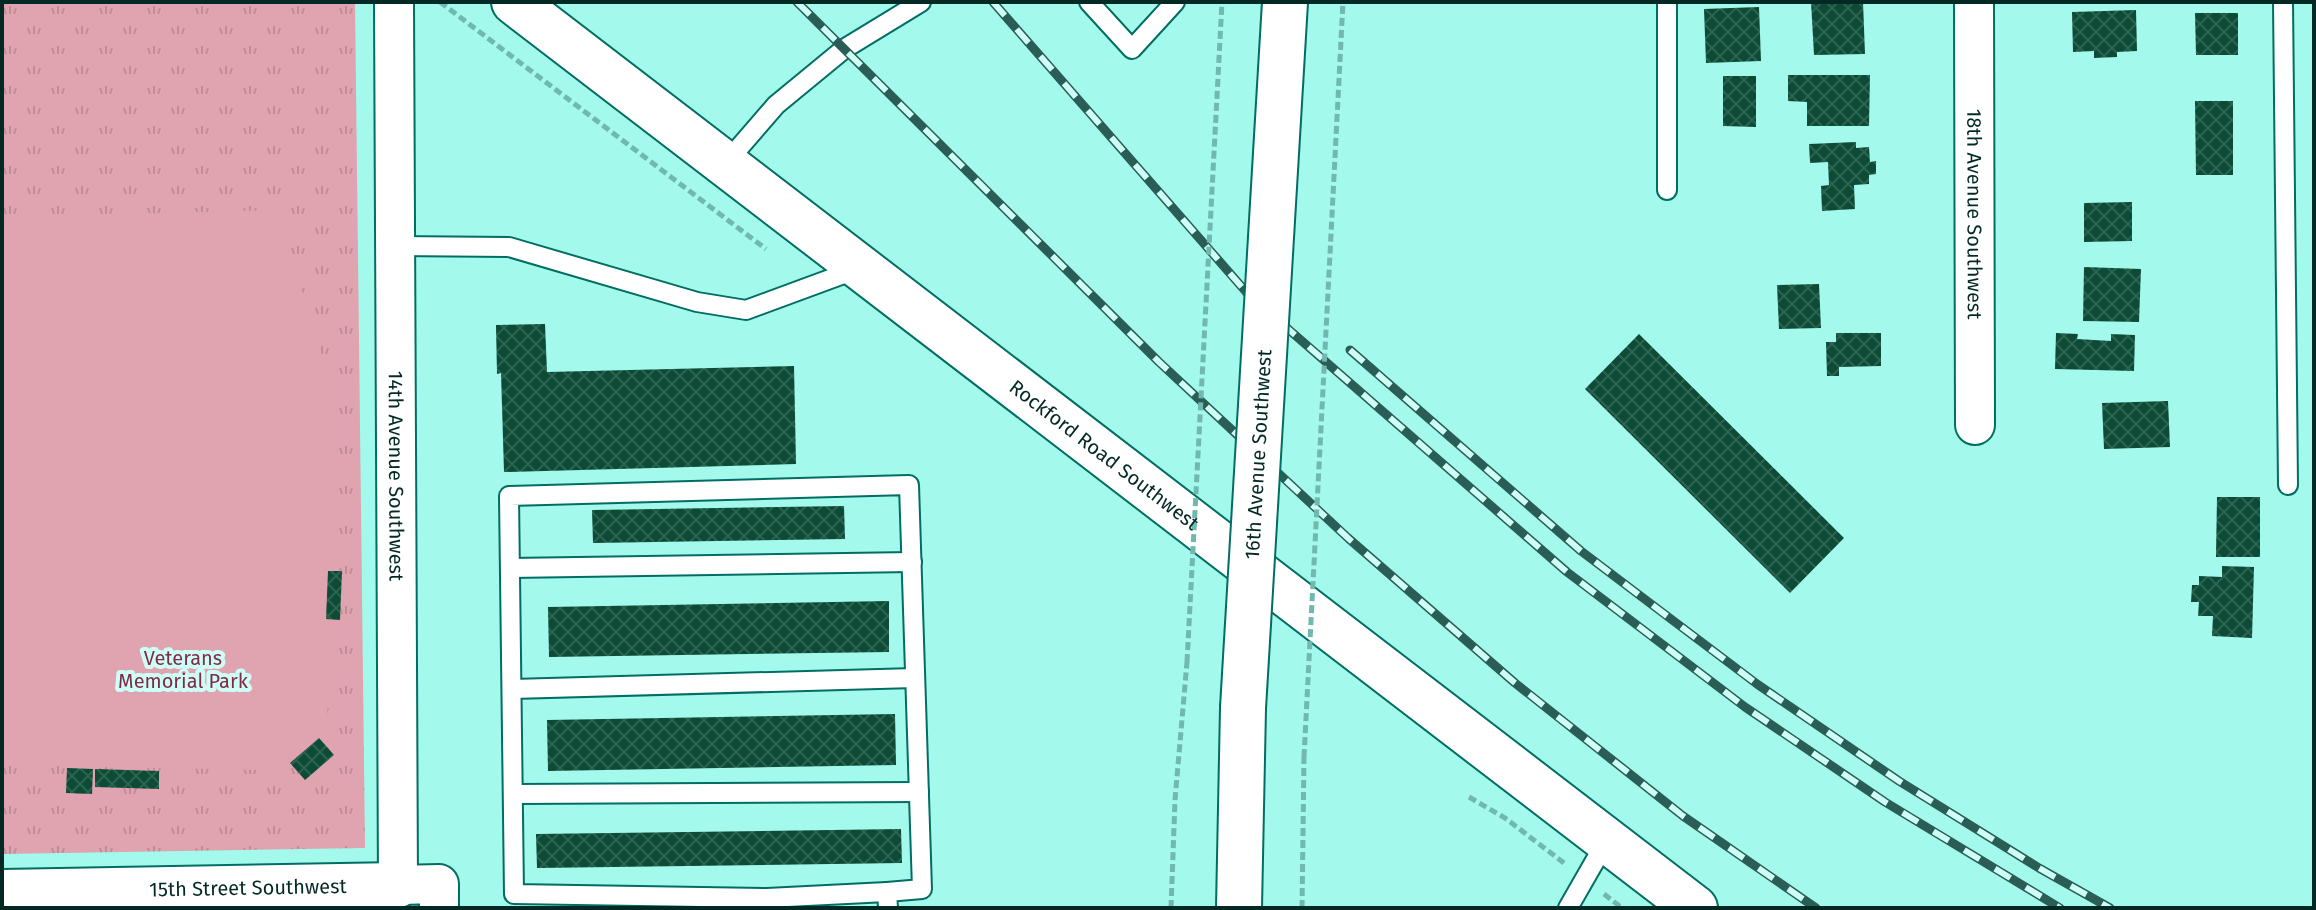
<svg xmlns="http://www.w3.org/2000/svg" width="2316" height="910" font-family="'Fira Sans',sans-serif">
<defs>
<pattern id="park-tufts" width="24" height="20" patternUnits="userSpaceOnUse" patternTransform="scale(2)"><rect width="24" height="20" fill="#e0a3b0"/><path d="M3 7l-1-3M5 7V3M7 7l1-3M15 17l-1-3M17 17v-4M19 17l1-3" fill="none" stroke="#bf8c97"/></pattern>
<pattern id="building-cross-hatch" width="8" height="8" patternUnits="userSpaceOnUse" patternTransform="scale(2)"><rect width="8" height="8" fill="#0c4b35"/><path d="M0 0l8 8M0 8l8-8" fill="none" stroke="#2d6250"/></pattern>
</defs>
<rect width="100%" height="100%" fill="#a3f9ec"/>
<polygon fill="url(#park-tufts)" points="2,2 355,2 365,848 2,854"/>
<polygon fill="#e0a3b0" points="277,210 339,410 327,719 263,770 2,765 2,221 29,216"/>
<g fill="url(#building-cross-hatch)">
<polygon points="1811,2 1863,2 1865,54 1814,55"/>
<polygon points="1759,7 1761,61 1706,63 1704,9"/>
<polygon points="2136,10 2137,51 2117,52 2117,57 2094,58 2094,51 2073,52 2072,12"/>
<polygon points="2195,13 2238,13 2238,55 2196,55"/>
<polygon points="1788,75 1870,75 1869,126 1807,126 1807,102 1788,101"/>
<polygon points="1723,76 1756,76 1756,127 1723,126"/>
<polygon points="2195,101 2233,101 2233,175 2196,175"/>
<polygon points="1856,142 1856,148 1869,147 1870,162 1876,161 1876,174 1869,175 1869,184 1854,185 1855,209 1822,211 1821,186 1829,185 1828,162 1810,163 1809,144"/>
<polygon points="2132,202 2132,241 2084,242 2084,203"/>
<polygon points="2084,267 2141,269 2139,322 2083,321"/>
<polygon points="1819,284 1821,328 1779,329 1777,285"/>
<polygon points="545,324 547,372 794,366 796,464 504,472 501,373 497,374 496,325"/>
<polygon points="1836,333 1881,333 1881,366 1839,367 1839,376 1827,376 1826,342 1836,342"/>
<polygon points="2056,333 2078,334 2077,339 2111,341 2111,334 2135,335 2134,371 2055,369"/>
<polygon points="1639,334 1844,538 1790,593 1585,389"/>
<polygon points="2168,401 2170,447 2104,449 2102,403"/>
<polygon points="2217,497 2260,497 2260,557 2216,557"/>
<polygon points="844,506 845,539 593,543 592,510"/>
<polygon points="2222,566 2254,567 2252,638 2212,636 2213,616 2198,616 2199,602 2191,602 2192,585 2199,585 2199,576 2222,577"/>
<polygon points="328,571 342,571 340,620 326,619"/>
<polygon points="889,601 889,652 549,657 548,607"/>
<polygon points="895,714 896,765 548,771 547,720"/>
<polygon points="319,738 334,755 305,780 290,763"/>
<polygon points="67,768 93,769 92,794 66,793"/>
<polygon points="95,769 159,771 159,789 95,787"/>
<polygon points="901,829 902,863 537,868 536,834"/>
</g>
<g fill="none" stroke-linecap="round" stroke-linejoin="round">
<defs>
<g id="lane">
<polyline points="1089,2 1132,49 1175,2"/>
<polyline points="1667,2 1667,190"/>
<polyline points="2283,2 2288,485"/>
<polyline points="725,164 776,105 844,49 921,2"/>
<polyline points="395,246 509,247 697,302 746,310 860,268"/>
<polyline points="510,568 912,562"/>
<polyline points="512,689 915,678"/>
<polyline points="513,794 919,792"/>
<polyline points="767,898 887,892"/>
<polyline points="768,908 767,898 514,894 509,496 909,485 922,889 887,892 888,908"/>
<polyline points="1568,908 1607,840"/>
</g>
<g id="street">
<path id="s1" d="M 394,2 L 398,885 L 439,884 L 439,908"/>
<path id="s2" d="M 1974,2 L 1975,425"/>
</g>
<g id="secondary">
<path id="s3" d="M 514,2 L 1695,908"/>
<path id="s4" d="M 2,892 L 398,885"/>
<polyline points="1239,908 1243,708"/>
</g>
</defs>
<use href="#lane" stroke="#026d63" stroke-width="22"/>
<use href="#street" stroke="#026d63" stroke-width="42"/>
<use href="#secondary" stroke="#026d63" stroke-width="48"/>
<g stroke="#71b8ae" stroke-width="5" stroke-dasharray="8 4" stroke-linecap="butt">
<polyline points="440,2 766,249"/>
<polyline points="1469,797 1505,818 1564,863"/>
<polyline points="1604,894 1622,908"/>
<polyline points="1171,908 1175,800 1187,662"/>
<polyline points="1302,908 1304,757"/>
</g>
<use href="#lane" stroke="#fff" stroke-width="18"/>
<use href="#street" stroke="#fff" stroke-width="38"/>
<use href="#secondary" stroke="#fff" stroke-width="44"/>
<defs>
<g id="rail">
<polyline points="797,2 1159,362 1348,538 1515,683 1683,816 1816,908"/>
<polyline points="993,2 1248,294 1567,572 1745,707 1885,802 2060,908"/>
<polyline points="1350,350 1581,551 1757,684 1899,781 2039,868 2110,908"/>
</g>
</defs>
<use href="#rail" stroke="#2b5d57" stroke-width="9"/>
<use href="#rail" stroke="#cefff7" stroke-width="6" stroke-dasharray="18" stroke-linecap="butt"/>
<defs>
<g id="secondary-bridge">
<path id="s5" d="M 1243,708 L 1285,2"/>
</g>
</defs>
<use href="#secondary-bridge" stroke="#026d63" stroke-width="48" stroke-linecap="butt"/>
<g stroke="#71b8ae" stroke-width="5" stroke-dasharray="8 4" stroke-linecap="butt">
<polyline points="1187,662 1222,2"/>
<polyline points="1304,757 1343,2"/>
</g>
<use href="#secondary-bridge" stroke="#fff" stroke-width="44"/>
</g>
<g text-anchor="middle" stroke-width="8" stroke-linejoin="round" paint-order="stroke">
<g font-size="20" fill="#032925" stroke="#cefff7">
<text dy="7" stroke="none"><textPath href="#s2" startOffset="212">18th Avenue Southwest</textPath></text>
<text dy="7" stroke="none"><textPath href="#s3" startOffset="744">Rockford Road Southwest</textPath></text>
<text dy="7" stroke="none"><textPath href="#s5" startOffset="254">16th Avenue Southwest</textPath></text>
<text dy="7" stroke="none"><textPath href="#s1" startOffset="474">14th Avenue Southwest</textPath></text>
<text dy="7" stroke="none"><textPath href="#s4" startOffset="246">15th Street Southwest</textPath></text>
</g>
<g font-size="20" fill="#802a45" stroke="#cefff7">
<text x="183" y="665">Veterans<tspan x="183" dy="23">Memorial Park</tspan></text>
</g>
</g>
<rect width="2316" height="910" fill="none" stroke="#032925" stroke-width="8"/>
</svg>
